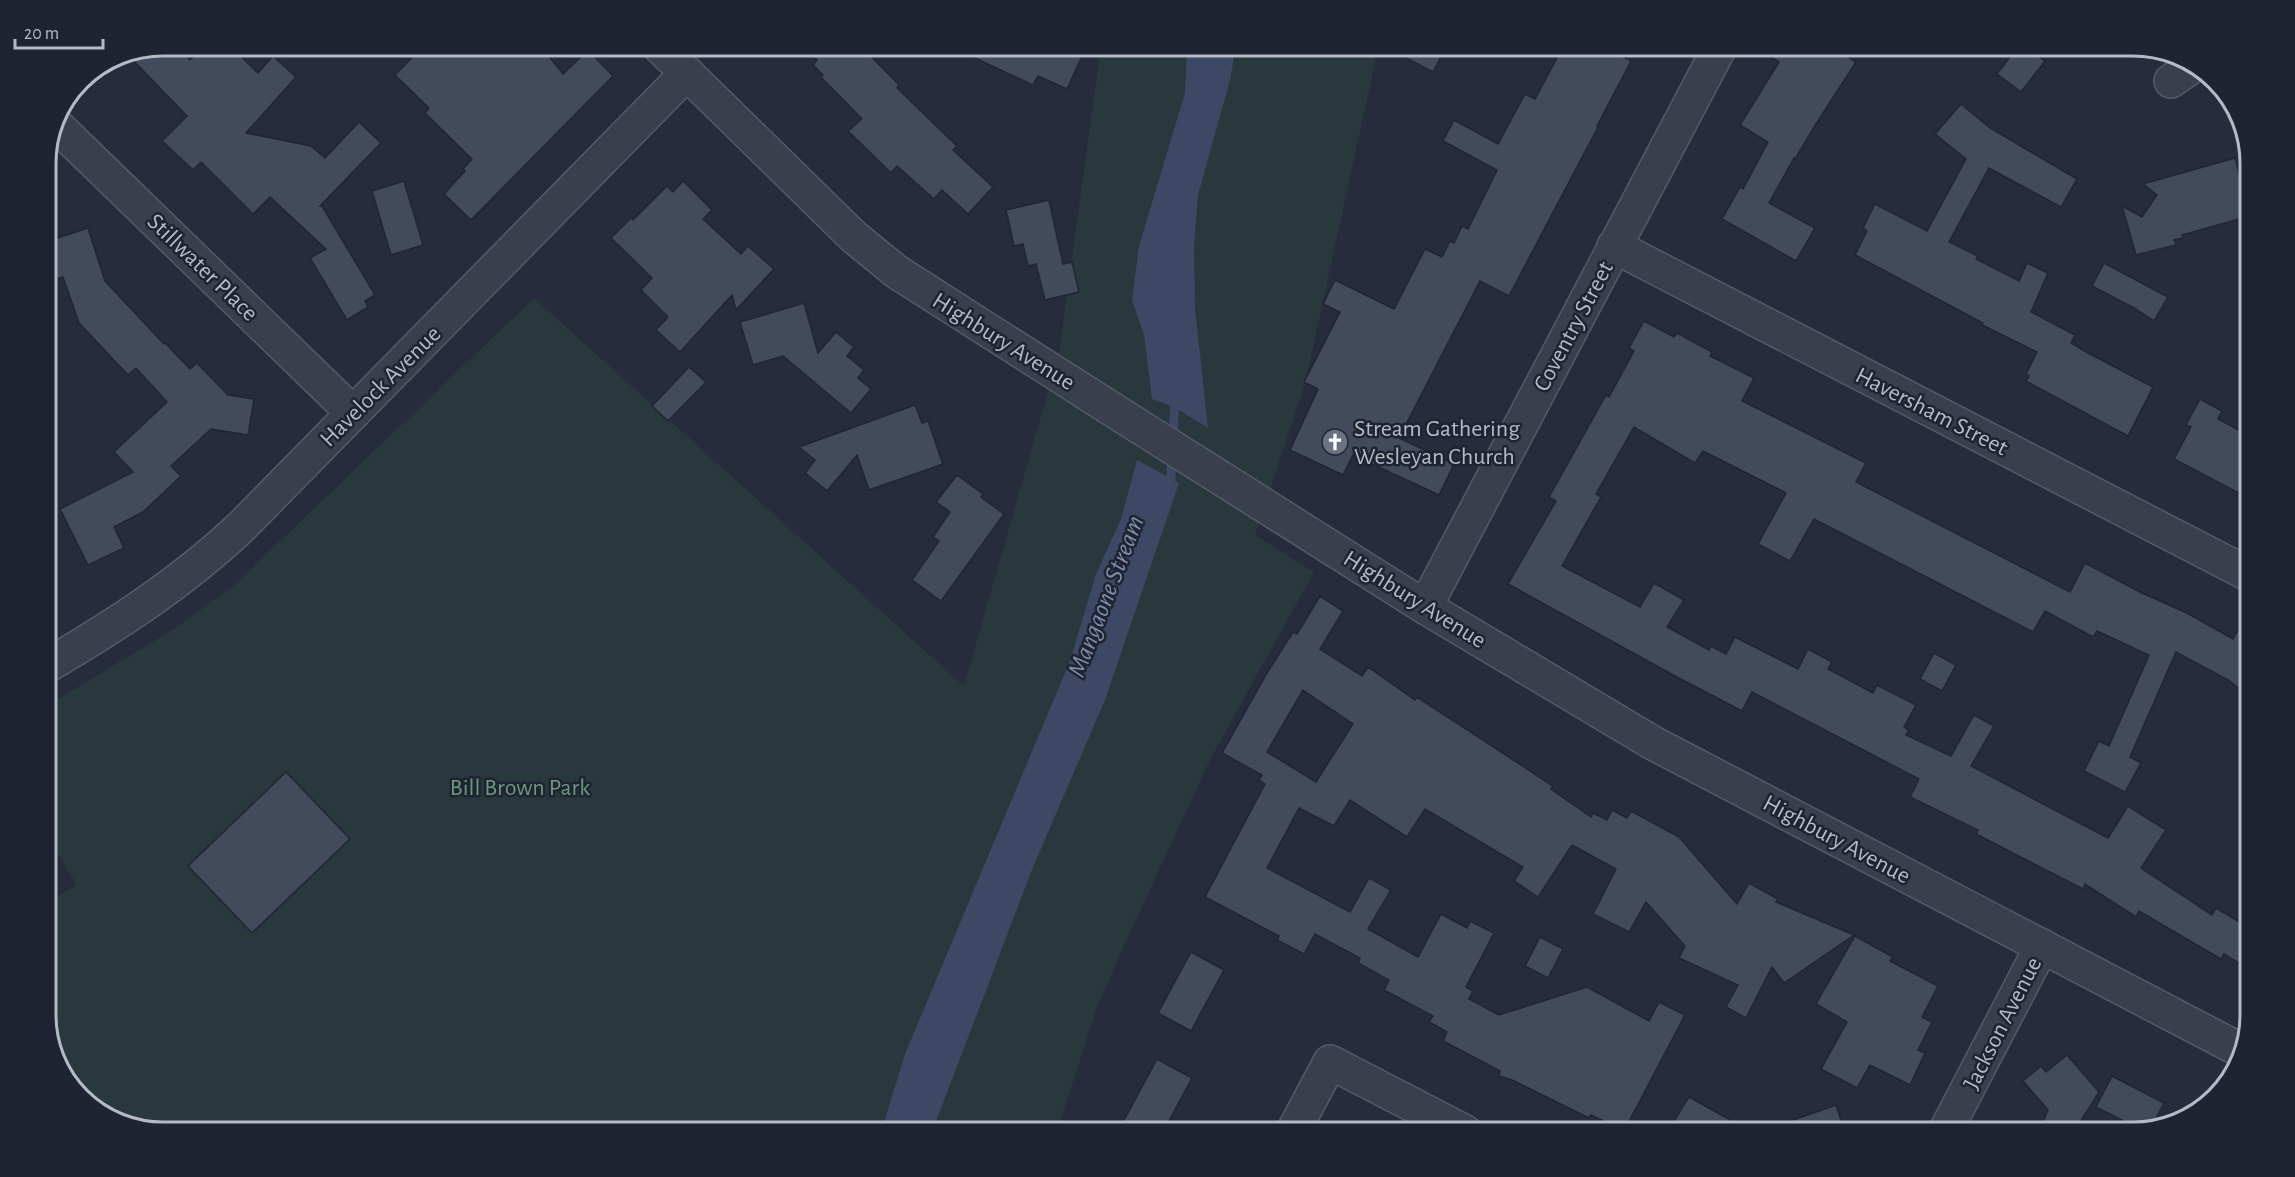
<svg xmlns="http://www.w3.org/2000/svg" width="2295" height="1177" font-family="'Alegreya Sans',sans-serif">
<rect width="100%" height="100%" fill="#262c3c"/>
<polygon fill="#28383d" points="1101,45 1379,45 1305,384 1255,535 1314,572 1211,758 1122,950 1097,1007 1057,1132 162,1132 111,1120 65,1080 45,1023 45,904 77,885 45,833 45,707 177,627 233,586 534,298 964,686 1059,353"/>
<g fill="#3d4864">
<polygon points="1187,45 1236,45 1230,80 1198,195 1194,248 1195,308 1208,428 1174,407 1152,399 1144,335 1132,300 1139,246 1185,93"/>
<polygon points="1137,460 1179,483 1105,700 1033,867 932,1132 881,1132 905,1054 1070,661 1096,574 1121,519"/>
</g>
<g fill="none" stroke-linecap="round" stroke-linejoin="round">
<g stroke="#3d4864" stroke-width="9">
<polyline points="1173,438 1175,395"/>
<polyline points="1168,489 1171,478 1172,455"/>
</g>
</g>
<g fill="#424a5b" stroke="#202633" stroke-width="1.5" fill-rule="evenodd">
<polygon points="162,45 176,45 190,60 205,45 229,45 258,73 273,56 296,77 246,133 311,146 325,158 359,122 381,143 320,206 322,206 375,295 365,301 368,307 347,320 310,258 326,249 270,197 253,214 201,162 193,170 162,141 187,116 125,52"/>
<polygon points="424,45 540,45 563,74 588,50 613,76 471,220 444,194 465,171 463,169 472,159 425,113 429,108 395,75"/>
<polygon points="802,45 860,45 899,85 897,88 957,146 953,150 993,187 968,214 942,190 934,199 897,166 891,173 848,131 862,119 821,77 823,75 813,65 817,60"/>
<polygon points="947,45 1070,45 1084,52 1067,89 1038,76 1033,85"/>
<polygon points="1381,45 1447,45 1433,72"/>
<polygon points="1564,45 1602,45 1631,61 1597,126 1598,127 1509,296 1480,281 1399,438 1454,464 1439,495 1353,455 1343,475 1290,450 1318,389 1304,382 1340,312 1323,304 1335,280 1394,309 1425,249 1442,257 1450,241 1454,243 1462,226 1468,229 1497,170 1443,141 1454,120 1498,144 1525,94 1535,99"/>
<polygon points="1753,45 1830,45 1856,62 1816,124 1795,159 1794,158 1769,203 1815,228 1796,261 1722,219 1740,187 1743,189 1768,142 1740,125 1779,62"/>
<polygon points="2019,45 2024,45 2045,61 2021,92 1997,74"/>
<polygon points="1961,104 1990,128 2077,179 2061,207 1989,168 1949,242 1978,256 1976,259 2019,281 2027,263 2048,273 2031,312 2075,335 2071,343 2088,353 2153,387 2128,436 2026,381 2029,376 2026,374 2037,352 1982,325 1983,323 1855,255 1867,231 1863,228 1875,204 1927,231 1966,159 1935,134"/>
<polygon points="2235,158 2240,177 2250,174 2250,216 2182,235 2183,238 2174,240 2176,245 2136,255 2122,206 2142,217 2157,195 2143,184"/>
<polygon points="404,181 423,245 391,255 372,191"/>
<polygon points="683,181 712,210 703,219 741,254 748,246 774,269 736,310 732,295 680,352 656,330 668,317 641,290 652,278 611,238 631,218 633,220 667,186 673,192"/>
<polygon points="1049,200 1063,264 1072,262 1079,292 1045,300 1036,264 1028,266 1023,244 1014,246 1006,210"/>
<polygon points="88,228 105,281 164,344 165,343 190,369 197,363 228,395 254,399 248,435 211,429 171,466 181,476 143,512 114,527 124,548 88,565 60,509 133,472 114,452 167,402 136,368 128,375 79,323 63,277 45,283 45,242"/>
<polygon points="2104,263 2168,297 2154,321 2134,308 2092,286"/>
<polygon points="804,303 818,353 836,332 854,347 847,356 864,370 858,378 871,389 851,413 783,356 753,365 740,322"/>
<polygon points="1644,321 1674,337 1677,333 1712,352 1710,356 1754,378 1742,401 1866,463 1856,482 2070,592 2085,563 2142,593 2187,613 2233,639 2250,608 2250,697 2228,680 2176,652 2130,757 2141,763 2125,792 2084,771 2099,741 2109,746 2149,655 2097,631 2093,637 2045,611 2033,632 1814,519 1790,561 1758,544 1786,493 1703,451 1695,463 1634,427 1596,494 1601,497 1562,566 1640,607 1654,583 1684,600 1667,627 1709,650 1711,646 1726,654 1735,637 1798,669 1808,649 1832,662 1828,669 1873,693 1877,685 1916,705 1904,727 1909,730 1906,735 1951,756 1974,715 1994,726 1971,766 2108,838 2128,806 2166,830 2141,868 2212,915 2216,908 2250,928 2250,970 2224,954 2221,959 2139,911 2136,917 2085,884 2083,889 1976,834 1978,830 1910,797 1919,779 1752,692 1742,711 1675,676 1508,584 1556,501 1549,497 1606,395 1609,397 1634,351 1629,348"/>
<polygon points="689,367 706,382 668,421 652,406"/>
<polygon points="2200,399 2222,411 2218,419 2250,436 2250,499 2174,459 2191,427 2186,425"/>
<polygon points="915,405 922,423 928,421 943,464 869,490 857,455 827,491 805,473 815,460 799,447"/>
<polygon points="957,475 983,494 981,497 1004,514 941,601 912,580 939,541 933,537 950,512 936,502"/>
<path d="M 1320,596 L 1343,611 L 1320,649 L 1362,676 L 1368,667 L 1415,700 L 1417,697 L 1553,786 L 1551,789 L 1591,817 L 1593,813 L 1607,820 L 1612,810 L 1627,818 L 1631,811 L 1679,837 L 1737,904 L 1749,883 L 1778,899 L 1776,902 L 1854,935 L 1784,983 L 1772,967 L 1746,1018 L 1726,1007 L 1738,985 L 1679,958 L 1685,946 L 1646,902 L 1629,932 L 1593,914 L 1616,869 L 1572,845 L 1538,897 L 1514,881 L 1523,867 L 1425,809 L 1407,837 L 1350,800 L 1334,826 L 1299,808 L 1267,868 L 1350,912 L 1369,878 L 1391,890 L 1368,929 L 1418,957 L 1441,914 L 1467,928 L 1470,921 L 1494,933 L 1466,987 L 1473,991 L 1469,999 L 1499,1015 L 1587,987 L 1649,1021 L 1659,1002 L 1685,1015 L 1624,1131 L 1591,1115 L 1589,1118 L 1512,1080 L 1499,1076 L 1500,1071 L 1443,1041 L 1447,1032 L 1429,1022 L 1433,1016 L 1384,990 L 1389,980 L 1358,963 L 1360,958 L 1315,934 L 1304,954 L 1277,940 L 1279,936 L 1205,897 L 1265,784 L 1259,780 L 1262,775 L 1222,753 L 1267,673 L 1293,632 L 1297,634 ZM 1303,690 L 1353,724 L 1316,782 L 1267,752 Z"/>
<polygon points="1934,653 1956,665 1942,691 1920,679"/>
<polygon points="286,772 350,839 252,933 188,866"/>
<polygon points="1855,936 1893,957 1890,961 1938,986 1922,1017 1932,1022 1918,1050 1925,1053 1910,1085 1870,1065 1857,1088 1821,1069 1847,1022 1816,1004"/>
<polygon points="1540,937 1563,949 1548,978 1525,966"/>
<polygon points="1191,952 1224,970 1191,1031 1158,1013"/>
<polygon points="2067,1055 2099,1092 2074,1132 2039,1132 2048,1110 2023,1081 2041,1066 2046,1072"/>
<polygon points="1157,1059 1192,1078 1163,1132 1141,1132 1123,1122"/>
<polygon points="2112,1076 2164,1103 2152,1126 2141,1130 2096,1107"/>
<polygon points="1689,1097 1752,1132 1667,1132"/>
<polygon points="1836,1105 1845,1132 1769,1132 1768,1129"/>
</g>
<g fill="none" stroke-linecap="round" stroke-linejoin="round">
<defs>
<g id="minor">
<polyline points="658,45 854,237 897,272 1121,415 1425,607 1653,743 2242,1051"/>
<polyline points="2171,81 2194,65"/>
<polyline points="53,122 353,413"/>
<polyline points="1614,246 2250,575"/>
<polyline points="1425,607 1721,45"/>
<path d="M 45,667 C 116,625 179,585 240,528 L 687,73"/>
<polyline points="1293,1132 1330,1062 1465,1132"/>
<polyline points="1945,1132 2042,946"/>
</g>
</defs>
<use href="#minor" stroke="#545a67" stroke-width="36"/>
<use href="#minor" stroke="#393f4c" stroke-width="33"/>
</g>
<defs>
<symbol id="church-disc" viewBox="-11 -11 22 22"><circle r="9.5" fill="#6b7280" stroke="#1e2431"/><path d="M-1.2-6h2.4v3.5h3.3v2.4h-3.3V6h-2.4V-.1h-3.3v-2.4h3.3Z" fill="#fff"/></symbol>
</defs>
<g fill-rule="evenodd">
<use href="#church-disc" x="1320" y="427" width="30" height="30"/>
</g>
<g text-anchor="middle" stroke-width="5" stroke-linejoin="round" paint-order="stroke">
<g font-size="24" fill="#b5bac7" stroke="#1e2431">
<text transform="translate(203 267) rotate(44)" y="8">Stillwater Place</text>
<text transform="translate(1573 326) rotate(-62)" y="8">Coventry Street</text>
<text transform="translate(1004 341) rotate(32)" y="8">Highbury Avenue</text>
<text transform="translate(380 386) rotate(-45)" y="8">Havelock Avenue</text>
<text transform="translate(1932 411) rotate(27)" y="8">Haversham Street</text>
<text transform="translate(1415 599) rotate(32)" y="8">Highbury Avenue</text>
<text transform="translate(1837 839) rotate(28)" y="8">Highbury Avenue</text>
<text transform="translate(2002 1023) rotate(-63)" y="8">Jackson Avenue</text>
</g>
<g font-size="24" fill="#b5bac7" stroke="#1e2431" text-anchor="start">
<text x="1354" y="436">Stream Gathering<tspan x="1354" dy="28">Wesleyan Church</tspan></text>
</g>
<g font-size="24" fill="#6e967c" stroke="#1e2431">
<text x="520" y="795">Bill Brown Park</text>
</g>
<g font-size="26" font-style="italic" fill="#7f8dad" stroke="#1e2431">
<text transform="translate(1105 596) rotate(-69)" y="9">Mangaone Stream</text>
</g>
</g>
<path d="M0 0H2295V1177H0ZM163 56H2133A107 107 0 0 1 2240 163V1015A107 107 0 0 1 2133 1122H163A107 107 0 0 1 56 1015V163A107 107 0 0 1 163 56Z" fill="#1e2431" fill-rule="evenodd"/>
<path fill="none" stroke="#b5bac7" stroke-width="3" d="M163 56H2133A107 107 0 0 1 2240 163V1015A107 107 0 0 1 2133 1122H163A107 107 0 0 1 56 1015V163A107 107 0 0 1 163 56Z"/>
<path d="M15 39v9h88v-9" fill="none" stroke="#b5bac7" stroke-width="3"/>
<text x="24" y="39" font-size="18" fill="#b5bac7" stroke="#1e2431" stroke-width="4.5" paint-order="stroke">20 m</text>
</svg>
